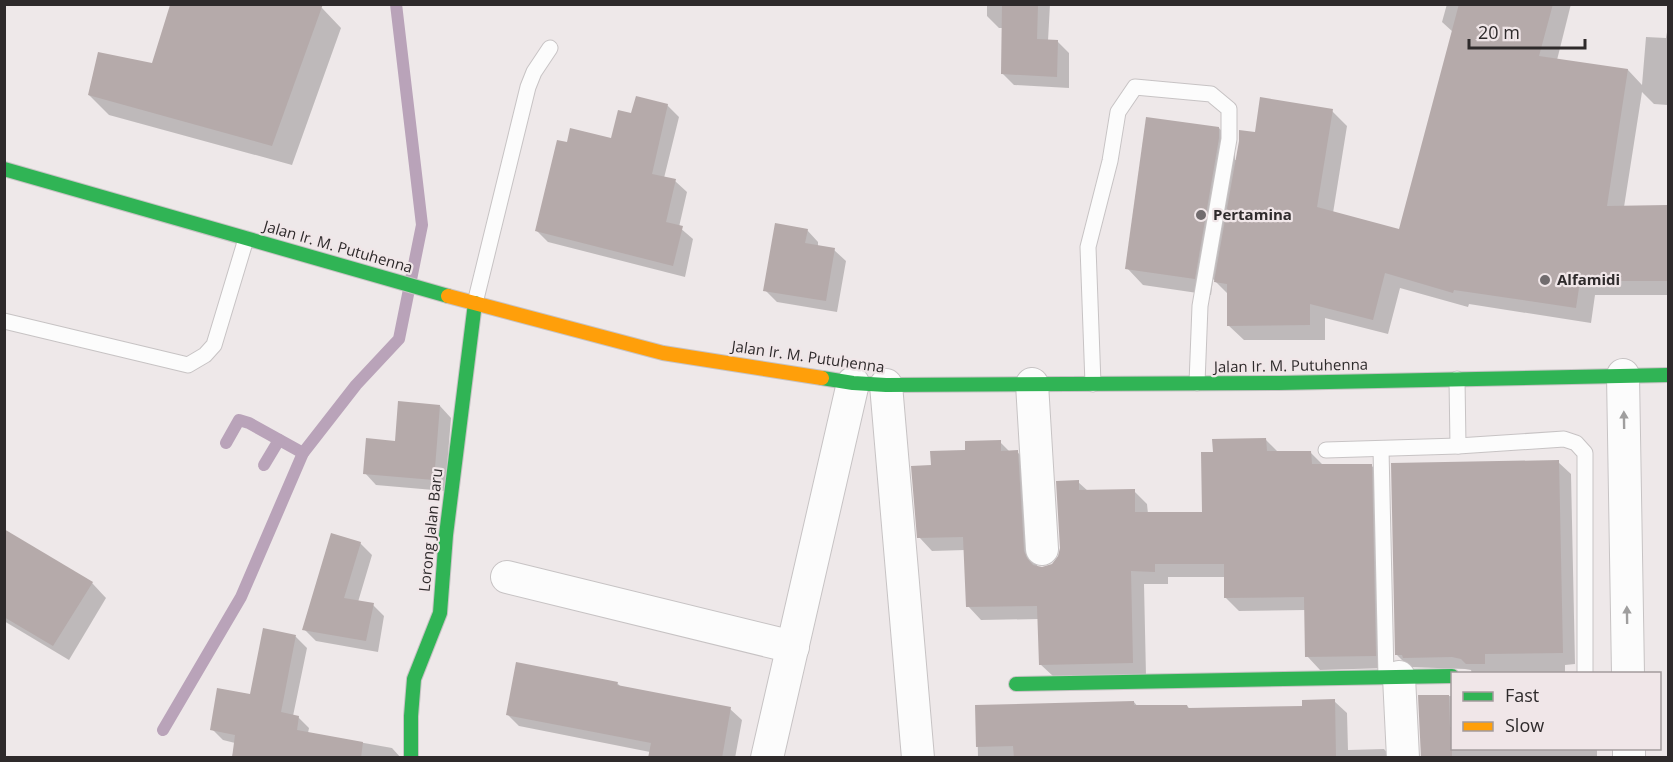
<svg xmlns="http://www.w3.org/2000/svg" width="1673" height="762" font-family="'Open Sans',sans-serif">
<rect width="100%" height="100%" fill="#eee8e9"/>
<g fill="#0003">
<polygon points="172,4 213,4 244,13 246,4 309,4 322,8 341,28 292,165 109,115 89,95 153,64"/>
<polygon points="987,4 1050,4 1048,41 1058,42 1069,53 1069,88 1014,85 1002,73 1003,28 999,28 987,16"/>
<polygon points="1447,4 1571,4 1557,60 1628,70 1642,85 1646,37 1666,38 1668,26 1668,105 1654,104 1642,92 1624,207 1668,207 1668,295 1595,295 1591,323 1469,304 1468,307 1400,288 1388,334 1325,318 1325,340 1244,340 1228,325 1228,294 1213,279 1211,295 1143,285 1127,268 1219,128 1235,145 1235,160 1237,160 1256,134 1332,111 1347,126 1333,213 1400,231 1453,32 1442,22"/>
<polygon points="667,105 679,117 664,178 675,181 687,192 679,227 693,239 685,277 548,242 537,231 568,144 612,140 632,115"/>
<polygon points="807,230 818,242 818,247 834,250 846,261 837,312 777,302 765,290"/>
<polygon points="440,406 451,418 445,491 376,485 365,473 396,442"/>
<polygon points="1266,440 1278,452 1310,452 1323,465 1371,465 1384,478 1388,668 1320,670 1307,656 1306,610 1239,611 1225,597 1225,577 1168,577 1168,584 1144,584 1146,676 1054,677 1040,664 1039,619 981,620 968,606 965,550 932,551 919,537 933,467 967,452 1000,442 1010,452 1017,452 1031,465 1037,565 1038,567 1043,568 1053,565 1060,557 1078,482 1088,491 1134,491 1147,504 1148,514 1204,513 1214,453"/>
<polygon points="1558,462 1571,474 1575,664 1565,665 1565,674 1472,674 1471,670 1465,669 1409,667 1397,655"/>
<polygon points="4,531 92,583 106,598 69,660 4,621"/>
<polygon points="360,543 372,555 358,602 373,605 384,616 378,652 316,641 304,629"/>
<polygon points="264,630 296,637 307,648 293,716 298,717 309,728 308,733 392,748 401,758 232,758 235,743 223,740 212,729 252,696"/>
<polygon points="617,683 621,687 730,709 742,720 735,758 649,758 650,752 519,726 508,715"/>
<polygon points="1452,696 1452,748 1597,748 1597,758 1422,758 1420,697"/>
<polygon points="1334,701 1347,713 1348,750 1384,749 1392,758 978,758 977,707 1134,702 1138,707 1187,706 1190,709 1304,708"/>
</g>
<g fill="none" stroke-linecap="round" stroke-linejoin="round">
<g stroke="#b9a3b9" stroke-width="12">
<polyline points="226,443 239,420 249,423 303,453"/>
<polyline points="264,465 279,440"/>
<polyline points="163,730 241,597 303,453 356,385 399,339 422,225 396,4"/>
</g>
</g>
<g fill="#b5aaaa">
<polygon points="323,4 272,146 88,95 98,52 152,63 170,5"/>
<polygon points="1002,4 1038,4 1037,39 1058,40 1057,77 1001,74"/>
<polygon points="1459,4 1553,4 1539,56 1628,69 1607,206 1668,205 1668,281 1580,281 1576,308 1454,290 1453,293 1385,273 1373,320 1310,304 1310,325 1227,326 1227,284 1214,282 1239,141 1239,130 1255,132 1260,97 1333,109 1317,207 1399,229"/>
<polygon points="636,96 668,104 652,174 676,179 666,222 683,226 673,266 535,231 557,140 567,142 570,128 611,138 618,110 631,113"/>
<polygon points="1146,117 1219,127 1219,138 1195,279 1125,269"/>
<polygon points="775,223 808,229 805,243 835,248 826,301 763,291"/>
<polygon points="398,401 440,405 434,480 363,474 366,438 395,441"/>
<polygon points="1266,438 1267,451 1311,451 1312,464 1372,464 1376,656 1305,657 1304,597 1224,598 1224,564 1155,564 1155,572 1131,571 1133,663 1039,665 1037,606 966,607 963,537 917,538 911,466 931,465 930,451 965,450 965,441 1001,440 1001,451 1018,450 1024,551 1027,558 1033,565 1042,567 1052,564 1058,556 1060,548 1056,481 1079,480 1079,490 1135,489 1135,512 1202,512 1201,452 1213,452 1212,439"/>
<polygon points="1559,460 1563,653 1485,654 1485,664 1466,664 1461,659 1452,657 1403,658 1402,655 1395,655 1391,463"/>
<polygon points="4,529 93,582 53,646 4,617"/>
<polygon points="331,533 361,542 344,598 374,603 366,641 302,630"/>
<polygon points="263,628 296,635 281,712 299,716 297,730 363,742 361,758 232,758 235,735 210,730 217,688 250,694"/>
<polygon points="516,662 618,682 617,685 731,707 722,758 648,758 651,743 506,715"/>
<polygon points="1418,695 1449,695 1450,727 1452,727 1452,758 1421,758"/>
<polygon points="1335,699 1336,758 1014,758 1013,746 976,747 975,705 1134,701 1134,705 1187,705 1188,708 1302,706 1302,700"/>
</g>
<g fill="none" stroke-linecap="round" stroke-linejoin="round">
<defs>
<g id="lane">
<polyline points="475,303 528,87 534,72 550,48"/>
<polyline points="4,321 188,365 205,355 214,345 246,239"/>
<polyline points="1457,379 1458,446"/>
<polyline points="1093,384 1088,247 1110,161 1118,112 1135,87 1211,94 1229,109 1229,139 1200,306 1197,383"/>
<polyline points="1381,449 1386,677"/>
<polyline points="1326,450 1458,446 1564,439 1576,443 1585,453 1585,674"/>
</g>
<g id="street">
<polyline points="1623,375 1628,674"/>
<polyline points="1032,384 1042,549"/>
<polyline points="886,385 918,758"/>
<polyline points="507,577 793,647"/>
<polyline points="1399,677 1403,758"/>
<polyline points="1629,748 1629,758"/>
<polyline points="767,758 853,383"/>
</g>
<g id="fast">
<polyline points="4,169 448,296"/>
<polyline points="822,378 853,383 886,385 1279,383 1668,375"/>
<polyline points="1016,684 1452,676"/>
<polyline points="411,758 411,716 414,679 440,613 446,535 475,303"/>
</g>
<polyline id="slow" points="448,296 663,353 822,378"/>
</defs>
<use href="#lane" stroke="#c7c3c4" stroke-width="17"/>
<use href="#street" stroke="#c7c3c4" stroke-width="34"/>
<use href="#fast" stroke="#c7c3c4" stroke-width="16"/>
<use href="#slow" stroke="#c7c3c4" stroke-width="16"/>
<use href="#lane" stroke="#fcfcfc" stroke-width="15"/>
<use href="#street" stroke="#fcfcfc" stroke-width="32"/>
<use href="#fast" stroke="#30b455" stroke-width="14"/>
<use href="#slow" stroke="#ff9f0a" stroke-width="14"/>
</g>
<defs><path id="oneway-solid" d="M-6-.8H1V-3.2L6.5 0L1 3.2V.8H-6Z" transform="scale(1.5)"/></defs>
<g fill="#9f9e9e">
<use href="#oneway-solid" transform="translate(1624 420) rotate(-91)"/>
<use href="#oneway-solid" transform="translate(1627 615) rotate(-91)"/>
</g>
<g fill="#716c6e" stroke="#f0e6e8" stroke-width="2">
<circle cx="1201" cy="215" r="6"/>
<circle cx="1545" cy="280" r="6"/>
</g>
<g text-anchor="middle" stroke-width="4.5" stroke-linejoin="round" paint-order="stroke">
<g font-size="15" font-weight="bold" fill="#2e2a2b" stroke="#f0e6e8" text-anchor="start">
<text x="1213" y="220">Pertamina</text>
<text x="1557" y="285">Alfamidi</text>
</g>
<g font-size="15" fill="#2e2a2b" stroke="#f0e6e8">
<text transform="translate(338 247) rotate(16)" y="5">Jalan Ir. M. Putuhenna</text>
<text transform="translate(808 357) rotate(8)" y="5">Jalan Ir. M. Putuhenna</text>
<text transform="translate(1291 366) rotate(-1)" y="5">Jalan Ir. M. Putuhenna</text>
<text transform="translate(431 530) rotate(-84)" y="5">Lorong Jalan Baru</text>
</g>
</g>
<rect width="1673" height="762" fill="none" stroke="#2e2a2b" stroke-width="12"/>
<rect x="1451" y="672" width="210" height="78" fill="#f0e6e8" stroke="#a29b9c" stroke-width="1.5"/>
<rect x="1463" y="692" width="30" height="9" fill="#30b455" stroke="#a29b9c" stroke-width="1.5"/>
<text x="1505" y="702" font-size="18" fill="#2e2a2b">Fast</text>
<rect x="1463" y="722" width="30" height="9" fill="#ff9f0a" stroke="#a29b9c" stroke-width="1.5"/>
<text x="1505" y="732" font-size="18" fill="#2e2a2b">Slow</text>
<path d="M1469 39v9h116v-9" fill="none" stroke="#2e2a2b" stroke-width="3"/>
<text x="1478" y="39" font-size="18" fill="#2e2a2b" stroke="#f0e6e8" stroke-width="4.5" paint-order="stroke">20 m</text>
</svg>
